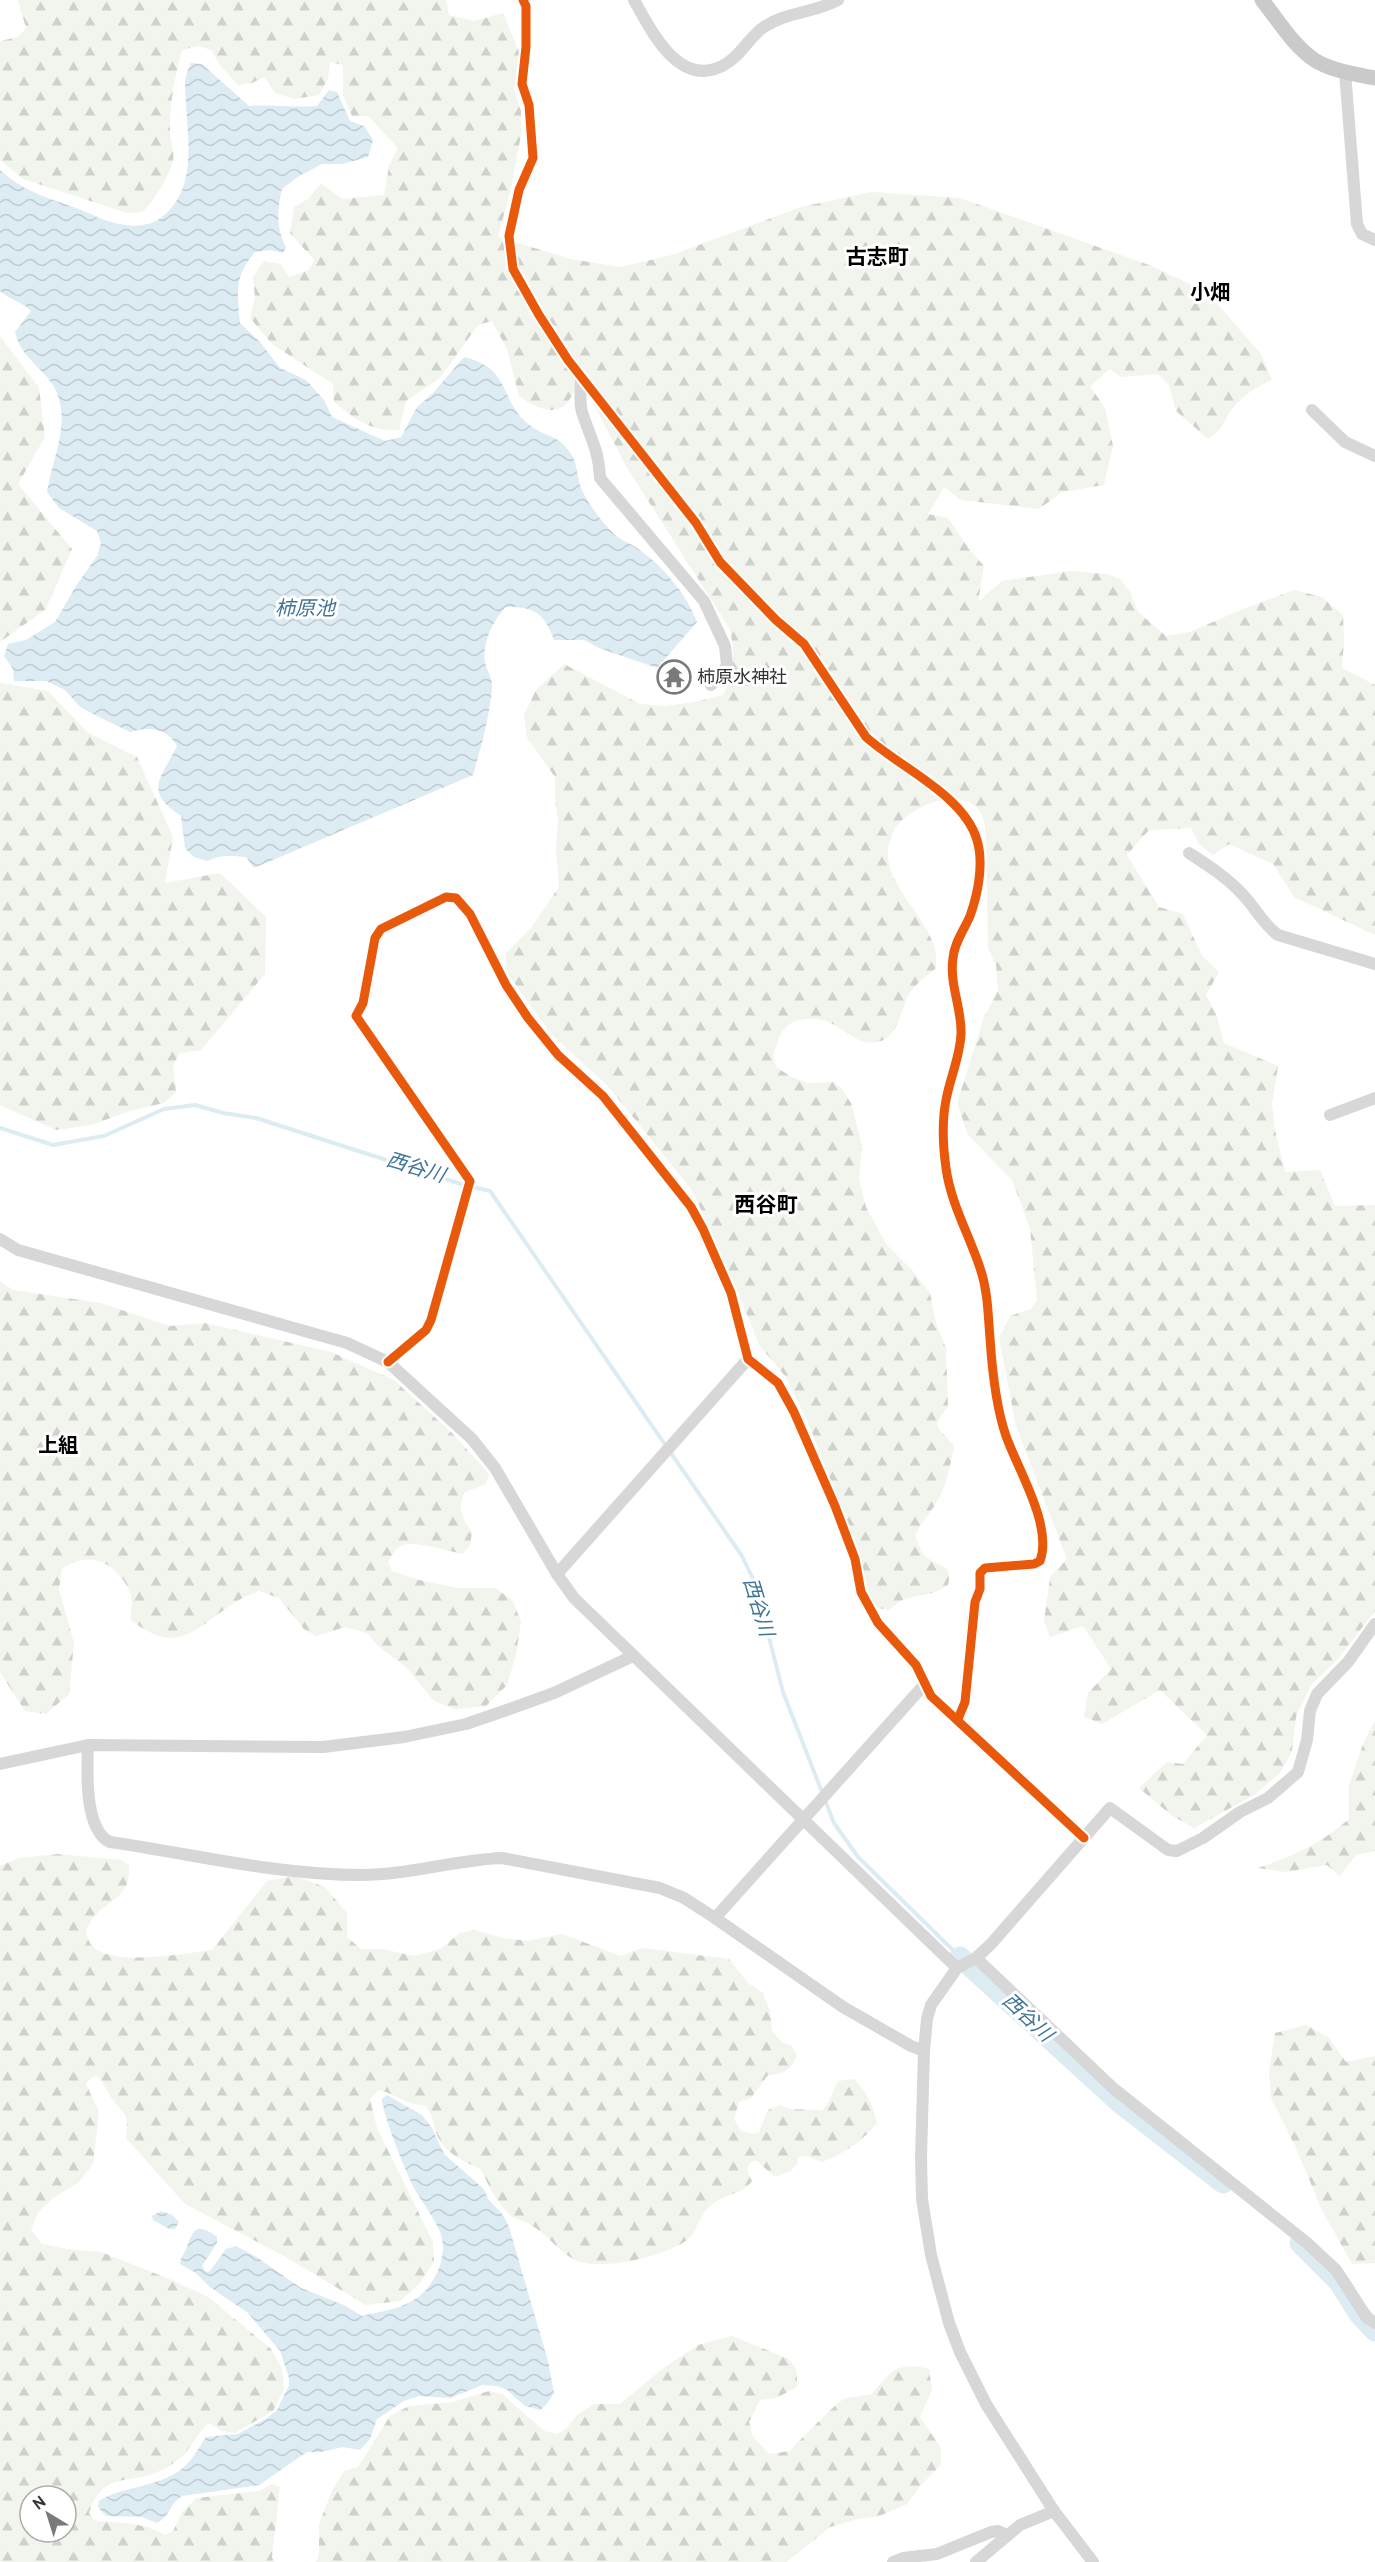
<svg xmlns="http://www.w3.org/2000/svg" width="1375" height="2562" font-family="Overpass,'Noto Sans JP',sans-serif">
<defs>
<pattern id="forest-firs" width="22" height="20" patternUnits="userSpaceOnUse" patternTransform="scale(1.5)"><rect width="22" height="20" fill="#f1f5ed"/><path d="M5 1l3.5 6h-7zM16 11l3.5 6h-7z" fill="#cfd2cc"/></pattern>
<pattern id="water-waves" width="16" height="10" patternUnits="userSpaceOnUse" patternTransform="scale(1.5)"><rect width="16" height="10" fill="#ddebf3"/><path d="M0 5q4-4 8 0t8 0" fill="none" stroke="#becad1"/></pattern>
</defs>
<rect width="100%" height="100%" fill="#fff"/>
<g fill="url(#forest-firs)" fill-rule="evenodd">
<path d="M 18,0 L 446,0 L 449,15 L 474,21 L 503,13 L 519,52 L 514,89 L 521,111 L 521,135 L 511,188 L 498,237 L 571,259 L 620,267 L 672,255 L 801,207 L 872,192 L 960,198 L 1149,265 L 1207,292 L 1261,354 L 1272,380 C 1256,387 1243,395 1232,409 C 1221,424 1226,427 1208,439 L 1176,411 L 1169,385 L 1158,374 L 1121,377 L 1110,369 L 1090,386 L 1105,408 L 1113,446 L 1104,485 L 1062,492 L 1039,509 L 961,500 L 944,487 L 928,514 L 948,518 L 969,549 L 984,566 L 978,602 L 1002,581 L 1070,571 L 1107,574 L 1120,579 L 1130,592 L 1138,612 L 1166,636 L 1190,632 L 1238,611 L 1294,590 L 1322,597 L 1343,615 L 1344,641 L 1342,668 L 1375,685 L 1375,935 L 1294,897 L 1273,864 L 1229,844 L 1213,855 L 1199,844 L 1191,828 L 1149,830 L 1127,855 L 1159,907 L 1183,914 L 1202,956 L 1219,972 L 1206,995 L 1217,1017 L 1224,1043 L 1278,1066 L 1272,1104 L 1275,1130 L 1285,1172 L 1320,1170 L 1335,1206 L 1375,1205 L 1375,1611 L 1337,1660 L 1311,1685 L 1296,1717 L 1292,1751 L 1280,1773 L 1254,1795 L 1194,1828 L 1171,1815 L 1139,1788 L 1167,1762 L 1183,1764 L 1207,1735 L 1160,1690 L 1102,1724 L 1084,1717 L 1088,1693 L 1111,1669 L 1083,1626 L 1050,1637 L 1044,1621 L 1050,1577 L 1067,1559 L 1016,1426 L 999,1338 L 1010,1316 L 1031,1309 L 1037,1300 L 1030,1228 L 1012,1180 L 968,1135 L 957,1103 L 984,1017 L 998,991 L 996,965 L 988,948 L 986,837 C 985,826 984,814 976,807 C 954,787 914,807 897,825 C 893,830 888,844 888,851 C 885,885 928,917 935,950 C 937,955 936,963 936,968 C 928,975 918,982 912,990 C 900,1004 901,1037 878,1042 C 851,1048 839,1015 807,1019 C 782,1021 781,1034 773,1055 L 776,1067 L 790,1076 L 807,1083 L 833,1082 L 842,1089 L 851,1103 L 862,1145 L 859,1179 L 866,1207 L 886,1244 L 912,1270 L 930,1293 L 936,1323 L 946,1348 L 948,1406 L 937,1422 L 939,1429 L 954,1446 C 950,1468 946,1489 933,1508 C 926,1518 920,1524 915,1536 C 918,1541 920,1550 923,1554 C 935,1567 954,1562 948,1585 C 932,1596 922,1594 905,1599 C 899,1600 894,1607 889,1610 L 878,1608 L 871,1599 L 855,1543 L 807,1420 L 785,1376 L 759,1345 L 736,1287 L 692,1190 L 607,1085 L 551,1034 L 508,974 L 505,954 L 531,928 L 559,887 L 556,849 L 558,820 L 555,797 L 555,777 L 527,738 L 524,715 L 536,690 L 564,664 L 640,704 L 665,706 L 695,702 L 723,695 C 735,670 735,657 730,629 L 626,466 L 586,389 L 573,393 C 561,421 537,409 519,396 L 507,349 L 492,321 L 478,325 L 440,378 L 406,401 L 399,430 C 371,432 355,419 334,402 L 333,384 L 272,344 L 250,318 L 255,298 L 253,277 L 264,261 L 281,264 L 289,277 L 309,270 L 314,260 L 290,233 L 294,207 L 308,199 L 321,183 L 342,199 L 384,195 L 389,166 L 398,148 L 368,116 L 352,116 L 343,95 L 343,65 L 330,62 L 328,79 L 319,95 L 294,99 L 275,93 L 264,77 L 252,83 L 238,85 L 220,65 L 211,50 L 198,46 L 182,50 C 175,75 169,106 170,132 C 170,141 175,151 173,160 C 168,180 156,196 143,212 L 127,213 L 23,179 L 0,160 L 0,41 L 18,37 L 26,28 Z"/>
<polygon points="0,336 39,388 45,437 18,484 72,549 46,609 0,642"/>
<polygon points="0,683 48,691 87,732 137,757 173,837 165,883 220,873 266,917 265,974 201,1050 180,1053 173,1065 176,1092 164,1103 130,1111 91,1125 56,1130 0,1105"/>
<path d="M 0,1281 L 13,1290 L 101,1303 L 169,1326 L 205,1323 L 331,1352 L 394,1380 L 453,1434 L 489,1474 L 486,1484 L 465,1492 C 457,1507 461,1518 472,1532 L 470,1546 L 462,1554 C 448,1551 416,1541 403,1545 C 396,1547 391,1556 388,1563 L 392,1571 L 419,1580 L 457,1588 L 495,1588 L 512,1600 L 521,1621 L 516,1655 L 507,1685 L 486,1706 L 455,1709 L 434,1701 L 406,1667 L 378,1646 L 367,1633 L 345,1627 L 316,1636 L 304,1629 L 279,1598 L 259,1591 C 251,1594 241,1598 234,1603 C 194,1629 178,1657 131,1620 C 131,1612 133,1600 130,1592 C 117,1563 89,1549 62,1569 L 59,1589 L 74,1643 L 69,1694 L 46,1714 L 25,1711 L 0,1672 Z"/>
<path d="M 1375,1720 L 1375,1851 L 1356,1855 L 1340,1876 L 1327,1865 L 1285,1872 L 1258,1868 C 1297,1854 1317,1846 1349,1819 L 1349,1785 L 1362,1747 Z"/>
<path d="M 58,1854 L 121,1860 L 129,1865 C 131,1894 114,1898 96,1914 C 92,1918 89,1925 86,1930 C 87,1934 88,1940 90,1943 C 105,1969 186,1953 212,1950 L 267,1881 L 295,1876 L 325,1887 L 347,1913 L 347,1937 L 361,1949 L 382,1949 L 414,1956 L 440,1949 L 460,1933 L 475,1930 L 503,1938 L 528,1941 L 562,1934 L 621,1956 L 642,1948 L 729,1959 L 748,1983 L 763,1993 L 770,2011 L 772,2031 L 782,2042 L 792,2046 L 797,2055 C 791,2070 784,2074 768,2075 L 751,2098 L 739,2102 L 734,2119 L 741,2131 L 752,2134 L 759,2132 L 768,2110 L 779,2105 L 790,2109 L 822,2110 C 831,2102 832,2092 838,2081 L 854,2079 C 867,2092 873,2106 877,2123 C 862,2142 844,2153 822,2162 L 806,2156 L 798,2157 L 797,2164 L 790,2171 L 775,2177 L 757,2161 L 752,2161 C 745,2168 748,2173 752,2181 C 742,2195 723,2194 710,2206 C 700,2214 698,2231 687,2240 C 666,2256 597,2273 573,2259 C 557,2250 547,2234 531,2225 C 525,2221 516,2220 510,2215 C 497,2203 488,2185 481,2169 C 464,2162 445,2153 437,2135 C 432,2123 435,2118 425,2105 C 408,2106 396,2094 379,2090 L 370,2099 L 377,2128 L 433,2242 L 434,2262 L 419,2284 L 400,2301 L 366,2305 L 284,2256 L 185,2204 L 126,2138 C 129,2112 126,2118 113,2100 C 106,2091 105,2083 97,2076 L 91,2078 L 86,2084 L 99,2112 L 93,2164 L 79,2182 L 53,2198 L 38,2212 L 31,2230 L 42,2244 L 66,2249 L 101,2252 L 174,2281 L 208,2297 L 271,2349 L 282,2368 L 284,2389 L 273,2411 L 235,2433 L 222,2431 L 209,2423 C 196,2433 192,2449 179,2459 C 172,2465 156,2474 146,2476 C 116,2482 100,2479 89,2513 L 95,2521 C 119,2523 144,2522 165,2535 L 173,2531 L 183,2511 L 197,2498 L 259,2491 L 272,2484 L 280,2487 L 272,2557 L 274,2562 L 0,2562 L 0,1866 L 19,1858 ZM 30,2496 L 66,2496 L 66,2532 L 30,2532 Z"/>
<polygon points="1306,2025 1329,2038 1346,2062 1375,2056 1375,2263 1352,2264 1322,2210 1295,2146 1271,2098 1269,2072 1275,2033"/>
<path d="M 732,2336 L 789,2359 L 797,2371 L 797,2387 L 776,2398 L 760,2400 L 749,2422 L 753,2437 L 769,2454 L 790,2451 C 797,2443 838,2401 844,2399 C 853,2396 863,2396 872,2394 C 890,2371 899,2361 929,2369 L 932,2390 L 920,2417 L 941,2448 L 941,2465 L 920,2486 L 907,2504 L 879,2516 L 858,2519 L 830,2527 L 787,2562 L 316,2562 L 319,2555 L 319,2524 L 332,2491 L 344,2471 L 358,2467 L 390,2416 L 409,2406 L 453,2402 L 489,2391 L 502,2394 L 544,2431 L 557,2434 L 566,2429 L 577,2415 L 594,2404 L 620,2404 L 661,2370 L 698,2345 Z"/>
</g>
<g fill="url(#water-waves)">
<path d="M 191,63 L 202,64 L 249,106 C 272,104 294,108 317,106 L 329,90 L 337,92 L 350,121 L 364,126 L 373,140 L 368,157 L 342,164 L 322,164 L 299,176 L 282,189 C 277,208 276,229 286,247 L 283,253 L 270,250 L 255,252 C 234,277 237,291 240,323 L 260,342 L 280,368 L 306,380 L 324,400 L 332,417 L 385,441 L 401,437 L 417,407 L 433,393 L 464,357 C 514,369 498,403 531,426 C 548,439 557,433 571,454 C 577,463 577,475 580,485 C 586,502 601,521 614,534 C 620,540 630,543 637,548 C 663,566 686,593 697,622 L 657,668 L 599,648 L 584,640 L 554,640 C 545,613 533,606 506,607 C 493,620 482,643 485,662 C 487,672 493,678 492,689 C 489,719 481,747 473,775 L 254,868 L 246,857 C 232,856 221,854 208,861 L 194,857 L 185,848 L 181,816 C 142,791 162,777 177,746 C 167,728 149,726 130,732 L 91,713 L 79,706 L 65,690 L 46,681 L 14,681 L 13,669 L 4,656 L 8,644 L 26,640 L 55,622 L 76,586 L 97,556 L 101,543 L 97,531 L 59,508 L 47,492 C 53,452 77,413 47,377 C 34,363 19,351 15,332 L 31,311 C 22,302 10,300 0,291 L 0,170 C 31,198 58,199 93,215 C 114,225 143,232 162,217 C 197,189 188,142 186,103 C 185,86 183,79 191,63 Z"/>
<path d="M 387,2095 L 422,2115 L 432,2128 L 444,2154 L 484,2189 L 488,2199 L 503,2215 L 509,2227 L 548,2361 L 554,2393 L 546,2405 L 540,2410 L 525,2406 L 507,2390 L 497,2386 L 482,2385 L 451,2398 L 419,2396 L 404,2401 L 377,2419 L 370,2439 L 360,2450 L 343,2447 L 321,2452 L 307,2452 L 259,2485 L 182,2496 C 170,2503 169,2517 157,2523 L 142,2517 L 106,2516 L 98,2507 L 99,2501 C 126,2484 164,2488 187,2464 C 194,2457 200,2446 206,2437 L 238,2434 L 267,2418 L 277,2410 L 289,2385 L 289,2378 L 280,2351 L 248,2313 L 210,2287 L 196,2273 L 180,2264 C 180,2257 185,2253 187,2247 C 194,2226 199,2224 217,2237 L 217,2243 L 202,2266 L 206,2272 L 210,2271 L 226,2249 L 236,2246 L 255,2256 L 301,2288 L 344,2305 L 362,2316 C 397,2308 424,2306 439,2268 C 443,2257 445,2243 440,2232 C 433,2215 420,2200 412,2184 C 400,2157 389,2131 382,2102 L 382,2099 Z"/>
<polygon points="161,2211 172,2215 179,2222 175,2229 169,2229 153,2220 152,2216"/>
</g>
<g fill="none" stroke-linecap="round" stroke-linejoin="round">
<polyline stroke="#ddebf3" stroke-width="4" points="0,1128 53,1145 104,1136 164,1109 195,1105 223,1113 256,1118 464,1185 490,1191 742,1556 755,1583 783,1692 834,1823 858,1857 960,1957"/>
<g stroke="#ddebf3" stroke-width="21">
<polyline points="960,1957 1120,2103 1223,2183"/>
<polyline points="1300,2243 1339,2282 1359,2314 1375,2331"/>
</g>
<g stroke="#d7d7d7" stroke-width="12">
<path d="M 523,0 L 526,6 L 526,47 L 522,84 L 529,105 L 533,158 L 519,190 L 509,236 L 513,269 L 539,315 L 568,360 L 696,523 L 720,562 L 776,620 L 804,644 L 866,737 C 899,767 964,795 977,840 C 984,863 978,894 970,916 C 964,930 954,943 953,958 C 949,984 962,1008 961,1034 C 960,1057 950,1078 946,1100 C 942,1121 943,1147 946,1168 C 951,1205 970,1236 981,1271 C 988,1293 988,1315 990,1338 C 992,1369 996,1407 1006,1436 C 1018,1470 1053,1526 1040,1561 L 1034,1564 L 985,1568 L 980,1573 L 980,1589 L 975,1602 L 965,1702 L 958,1719"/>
<path d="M 634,0 C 651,30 679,90 724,65 C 740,57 749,37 764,27 C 786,12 814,13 838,0"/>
<polyline points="1345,72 1357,224 1362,234 1375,240"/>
<path d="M 581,377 C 581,388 579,402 582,412 C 590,437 599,450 600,478 L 704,601 L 725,646 L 727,665 L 719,678 L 711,685"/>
<polyline points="1312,410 1345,442 1375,456"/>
<path d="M 1189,853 C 1209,866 1228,878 1244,896 C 1256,909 1263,924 1278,935 L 1375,964"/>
<polyline points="1330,1115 1375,1098"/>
<polyline points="0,1239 18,1250 347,1343 388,1362 472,1439 495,1468 557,1574 574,1598 957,1968"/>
<polyline points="388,1362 426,1330 431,1320 470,1181 356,1016 363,1003 375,938 381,929 446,897 456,898 470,914 506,985 528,1018 558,1055 603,1096 691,1207 703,1229 731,1293 748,1359 778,1383 794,1412 835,1506 855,1559 861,1592 878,1623 916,1665 931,1696 1084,1838"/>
<polyline points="557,1574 748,1359"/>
<path d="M 88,1745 C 87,1770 84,1830 110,1842 C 193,1854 277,1875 361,1875 C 408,1875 455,1860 502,1858 L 660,1888 L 684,1898 L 715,1918 L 843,2007 L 911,2046 L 924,2051"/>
<polyline points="0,1764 88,1745 323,1747 404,1737 466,1724 504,1711 554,1693 633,1656"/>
<polyline points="715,1918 924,1685"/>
<polyline points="976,1958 1113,2088 1307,2243 1336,2270 1367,2318 1375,2323"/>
<polyline points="893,2562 903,2558 937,2554 991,2532 998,2531 1007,2535"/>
<polyline points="976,2562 1020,2525 1054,2511"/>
<polyline points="1093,2562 1054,2511 986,2404 960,2352 949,2323 931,2255 922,2199 921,2158 924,2051 927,2019 931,2005 957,1968 976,1958 991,1944 1110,1808 1168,1850 1177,1851 1203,1838 1240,1812 1268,1798 1298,1772 1307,1740 1310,1711 1317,1694 1348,1662 1375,1624"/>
</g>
<path stroke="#cacaca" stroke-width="15" d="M 1262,0 C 1278,20 1294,47 1316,61 C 1333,71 1355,74 1375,78"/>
<defs>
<g id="cycleway">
<path d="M 523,0 L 526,6 L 526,47 L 522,84 L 529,105 L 533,158 L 519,190 L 509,236 L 513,269 L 539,315 L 568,360 L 696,523 L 720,562 L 776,620 L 804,644 L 866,737 C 899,767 964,795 977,840 C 984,863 978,894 970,916 C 964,930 954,943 953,958 C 949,984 962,1008 961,1034 C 960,1057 950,1078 946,1100 C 942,1121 943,1147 946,1168 C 951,1205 970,1236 981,1271 C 988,1293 988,1315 990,1338 C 992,1369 996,1407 1006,1436 C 1018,1470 1053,1526 1040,1561 L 1034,1564 L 985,1568 L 980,1573 L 980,1589 L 975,1602 L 965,1702 L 958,1719"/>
<polyline points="388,1362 426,1330 431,1320 470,1181 356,1016 363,1003 375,938 381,929 446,897 456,898 470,914 506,985 528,1018 558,1055 603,1096 691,1207 703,1229 731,1293 748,1359 778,1383 794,1412 835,1506 855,1559 861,1592 878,1623 916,1665 931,1696 1084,1838"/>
</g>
</defs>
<use href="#cycleway" stroke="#fff" stroke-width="13"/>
<use href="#cycleway" stroke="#e8590c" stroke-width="9"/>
</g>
<defs>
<symbol id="temple-ring" viewBox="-11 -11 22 22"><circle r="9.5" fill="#fff" stroke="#7a7a7a" stroke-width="1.5"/><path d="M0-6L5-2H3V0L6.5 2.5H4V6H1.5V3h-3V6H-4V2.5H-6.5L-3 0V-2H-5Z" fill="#7a7a7a"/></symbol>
</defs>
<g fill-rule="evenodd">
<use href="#temple-ring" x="655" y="658" width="38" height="38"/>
</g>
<g text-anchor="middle" stroke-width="6" stroke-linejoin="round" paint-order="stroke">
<g font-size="18" fill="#333" stroke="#fff" text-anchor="start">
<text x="697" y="683">柿原水神社</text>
</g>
<g font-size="20" font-weight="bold" fill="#000" stroke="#fff">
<text x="1210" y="299">小畑</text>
<text x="58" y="1452">上組</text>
</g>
<g font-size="20" font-style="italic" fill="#3f7597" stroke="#fff">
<text x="305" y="615">柿原池</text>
<text transform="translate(416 1167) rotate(17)" y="7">西谷川</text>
<text transform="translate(759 1607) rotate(73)" y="7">西谷川</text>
<text transform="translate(1028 2017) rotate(43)" y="7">西谷川</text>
</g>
<g font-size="21" font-weight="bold" fill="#000" stroke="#fff">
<text x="877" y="264">古志町</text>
<text x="766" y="1212">西谷町</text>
</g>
</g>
<g transform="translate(48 2514) rotate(322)"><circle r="28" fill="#ffffff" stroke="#adadad" stroke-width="1.5"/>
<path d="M0-4.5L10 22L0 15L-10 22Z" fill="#7a7a7a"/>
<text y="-9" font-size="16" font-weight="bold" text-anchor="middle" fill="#333333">N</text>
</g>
</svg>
